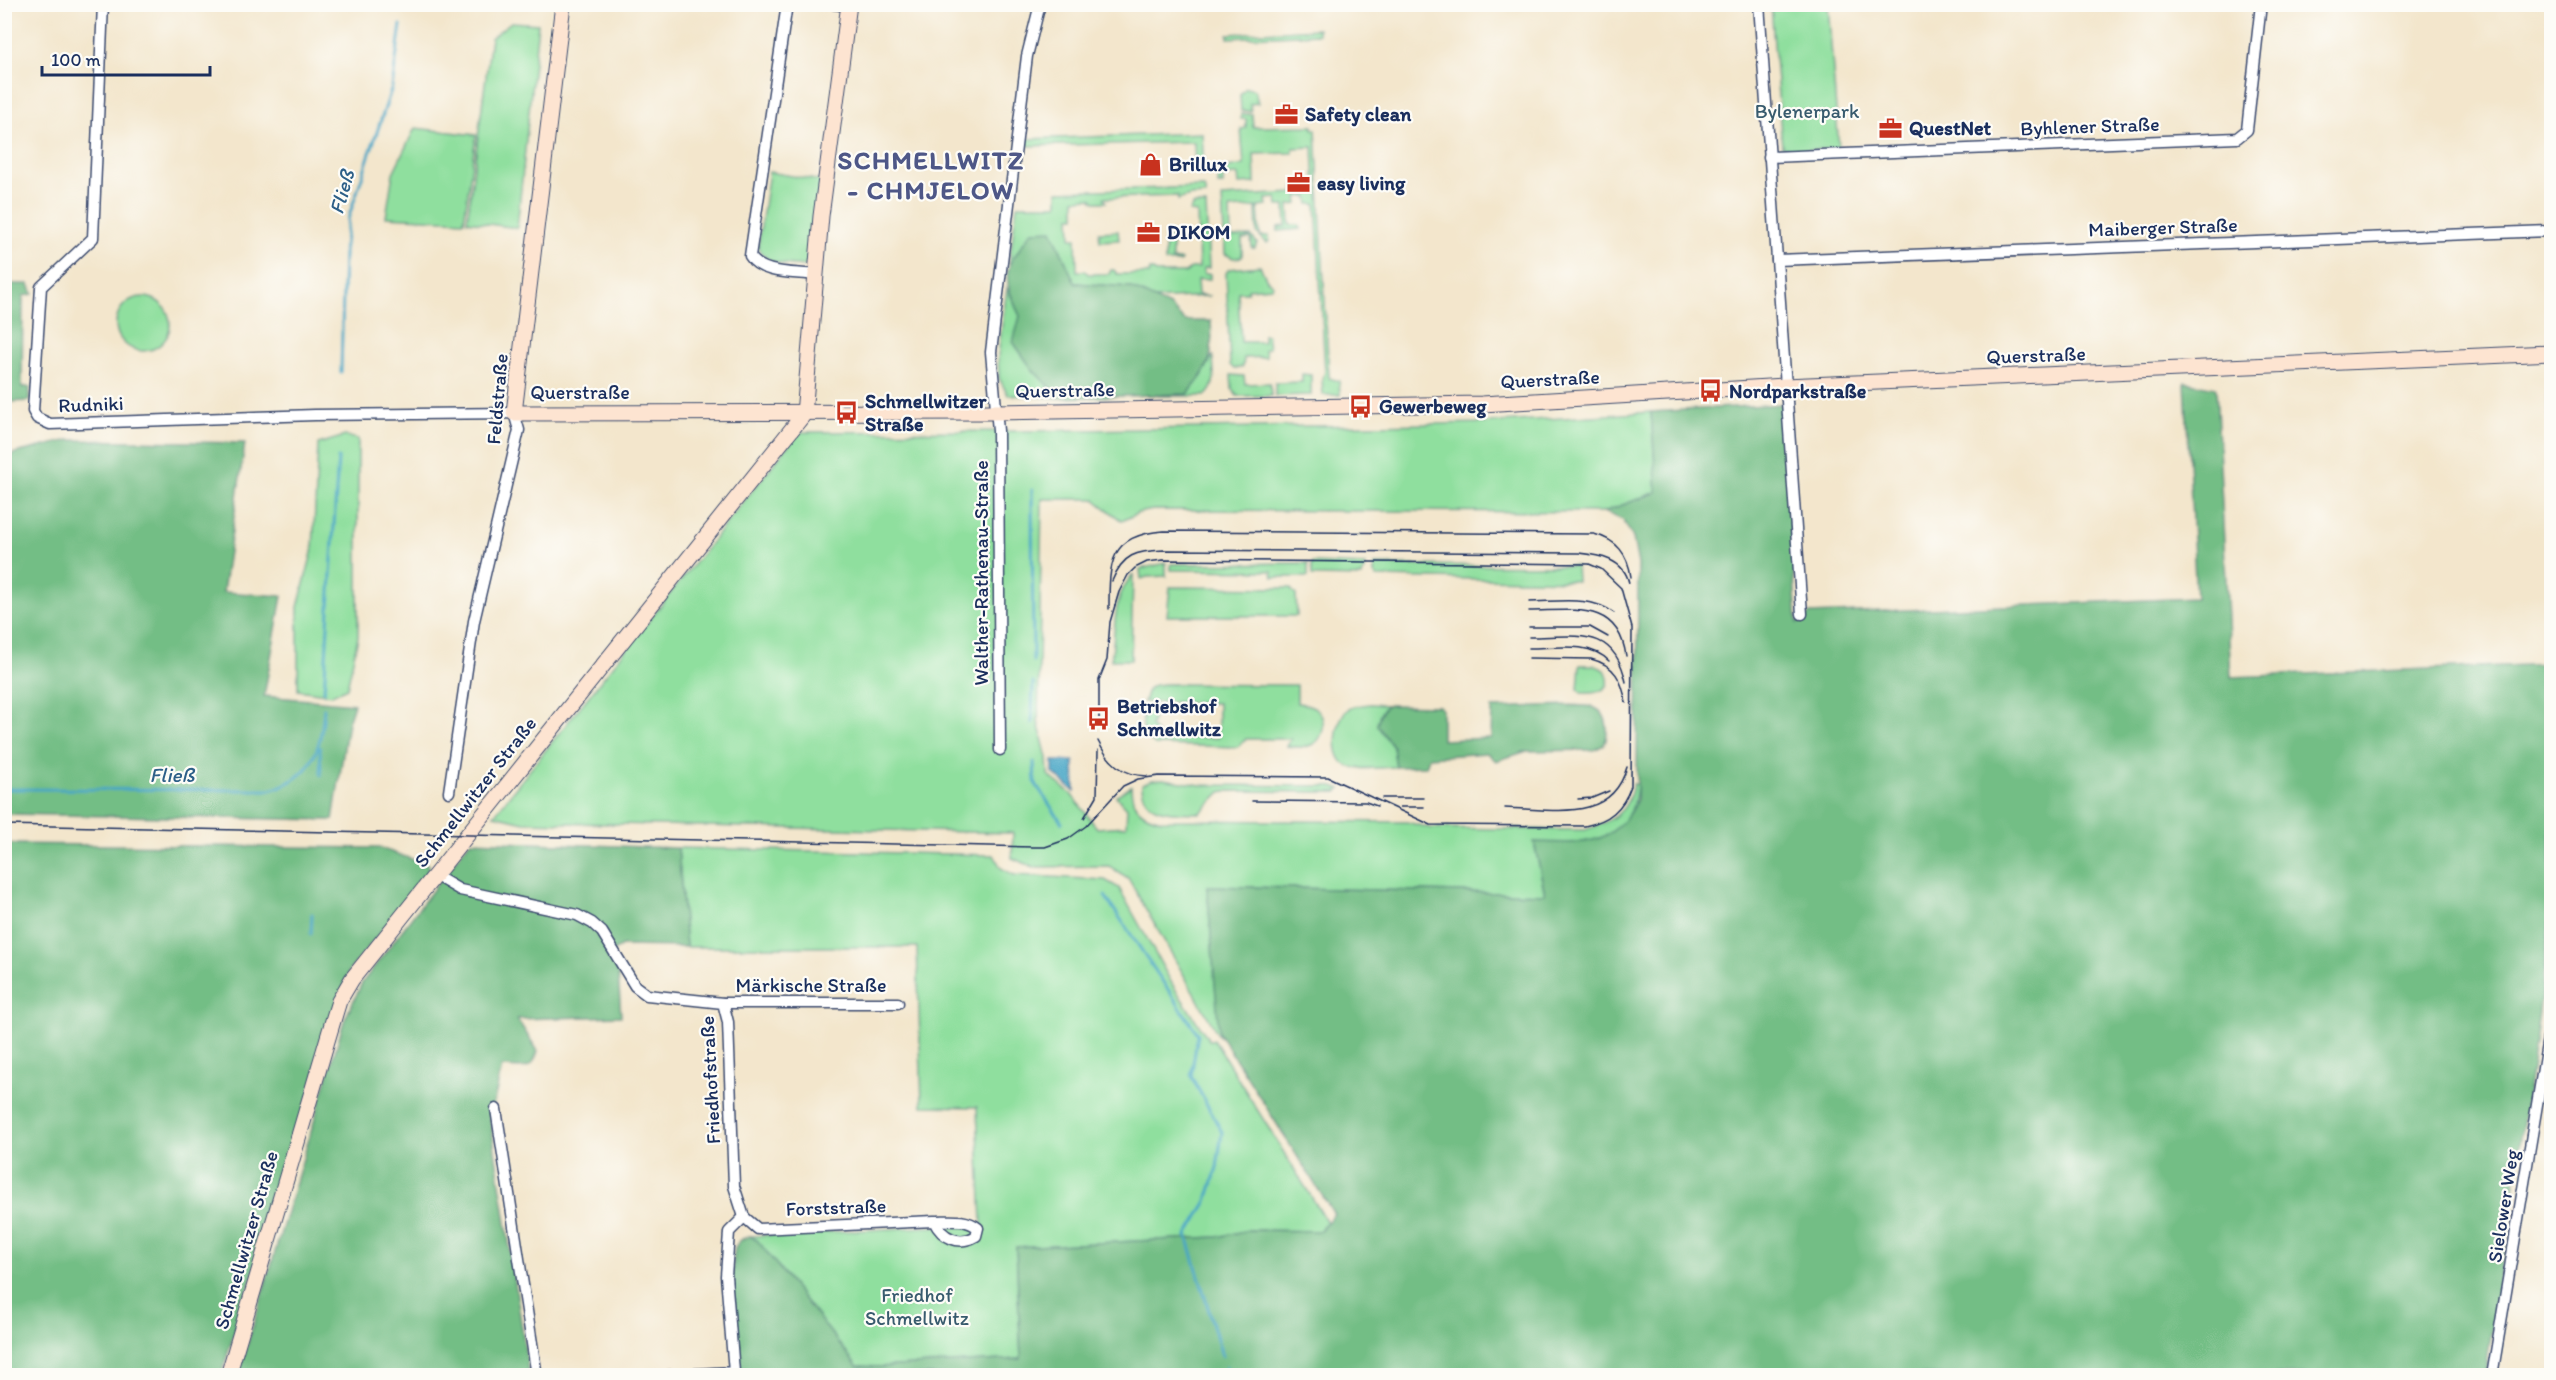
<svg xmlns="http://www.w3.org/2000/svg" width="2556" height="1380" font-family="Itim,sans-serif">
<rect width="100%" height="100%" fill="#fdfcf7"/>
<filter id="ink" filterUnits="userSpaceOnUse"><feTurbulence type="fractalNoise" baseFrequency=".0167" numOctaves="2"/><feDisplacementMap in="SourceGraphic" scale="12" xChannelSelector="R" yChannelSelector="G"/><feConvolveMatrix kernelMatrix="1 2 1 2 8 2 1 2 1" color-interpolation-filters="sRGB"/></filter>
<filter id="wash" filterUnits="userSpaceOnUse"><feTurbulence type="fractalNoise" baseFrequency=".008" numOctaves="4" result="noise"/><feDisplacementMap in="SourceGraphic" scale="24" xChannelSelector="R" yChannelSelector="G"/><feGaussianBlur stdDeviation="1.35" result="paint"/><feColorMatrix in="noise" values="0 0 0 0 0 0 0 0 0 0 0 0 0 0 0 0 0 1.4 0 .05"/><feComposite in="paint" operator="in"/></filter>
<g filter="url(#wash)">
<rect width="100%" height="100%" fill="#f3e6cc"/>
<g fill="#8fdf9e" stroke="#55877e" stroke-width="1.5">
<polygon points="1771,5 1828,5 1839,149 1793,150 1782,147"/>
<polygon points="511,22 538,24 517,228 467,221 491,38"/>
<polygon points="1318,29 1318,34 1228,38 1228,34"/>
<polygon points="1246,88 1255,90 1258,103 1250,104 1251,111 1241,111 1240,95"/>
<polygon points="1241,114 1252,114 1253,127 1313,126 1313,129 1316,129 1329,378 1339,381 1340,395 1323,395 1322,378 1325,373 1316,204 1309,204 1308,196 1297,197 1298,204 1289,205 1290,225 1299,225 1300,229 1278,231 1278,227 1286,226 1285,206 1278,206 1277,198 1266,199 1267,206 1258,207 1260,236 1269,236 1269,241 1267,243 1257,233 1256,207 1230,209 1231,237 1251,236 1257,243 1255,248 1252,248 1251,238 1242,239 1242,257 1233,258 1225,254 1222,197 1294,193 1294,188 1315,187 1313,147 1293,148 1293,153 1254,154 1255,183 1239,184 1238,175 1223,176 1223,185 1218,185 1219,174 1223,169 1244,165 1241,129 1246,128 1246,119 1241,119"/>
<polygon points="415,128 476,135 464,221 386,217 393,173"/>
<polygon points="1202,133 1204,171 1200,173 1187,170 1187,167 1195,166 1194,142 1025,146 1027,139"/>
<path d="M 769,172 L 822,181 L 810,261 L 806,266 C 787,264 767,266 758,247 Z"/>
<polygon points="1204,187 1206,195 1190,196 1178,200 1178,196 1104,198 1106,202 1095,202 1091,198 1075,199 1075,217 1070,217 1071,238 1076,238 1077,271 1085,271 1088,274 1109,274 1111,270 1114,270 1117,274 1149,274 1150,270 1153,270 1156,273 1185,273 1191,268 1199,268 1197,213 1189,212 1193,205 1206,205 1209,268 1204,268 1204,274 1210,274 1210,279 1197,280 1198,295 1210,296 1153,299 1129,287 1075,283 1032,231 1009,265 1017,205 1058,205 1058,191"/>
<polygon points="1118,231 1119,240 1100,241 1099,232"/>
<polygon points="1165,238 1172,238 1172,260 1181,260 1180,262 1165,262"/>
<polygon points="1260,266 1267,280 1273,285 1272,287 1248,289 1248,292 1238,292 1241,342 1263,342 1263,335 1267,335 1269,348 1265,349 1266,357 1244,358 1243,367 1234,369 1230,365 1226,273 1229,269"/>
<polygon points="1007,288 1020,316 1032,369 1060,398 1008,395 999,378 998,356"/>
<circle cx="143" cy="324" r="27"/>
<path d="M 1213,355 C 1213,369 1218,386 1205,396 L 1157,396 L 1188,394 L 1202,376 Z"/>
<polygon points="1302,374 1311,375 1311,395 1275,396 1275,383 1302,382"/>
<polygon points="1231,375 1244,376 1245,384 1270,383 1271,396 1237,396 1232,389"/>
<path d="M 1651,412 L 1657,492 L 1604,512 L 1153,510 L 1138,513 L 1122,521 L 1094,499 L 1042,499 L 1038,722 L 1047,758 L 1048,775 L 1071,794 L 1097,828 L 1126,826 L 1127,808 L 1116,796 L 1131,786 C 1131,807 1142,816 1162,820 L 1407,822 L 1430,828 L 1585,830 C 1611,822 1629,812 1633,784 L 1637,784 C 1636,814 1616,836 1586,843 C 1571,846 1550,843 1534,842 L 1545,894 L 1207,886 L 1220,1038 L 1128,878 L 1109,866 L 1034,867 L 1012,858 L 1013,833 L 524,822 L 494,815 L 799,432 L 1022,431 L 1488,423 Z"/>
<polygon points="345,436 358,439 358,637 347,688 332,695 298,690 298,607 313,549 318,444"/>
<polygon points="1166,563 1166,576 1147,577 1141,579 1140,569"/>
<polygon points="1308,563 1308,577 1273,577 1272,571 1171,570 1171,564"/>
<polygon points="1312,563 1365,565 1362,577 1312,576"/>
<polygon points="1374,565 1576,566 1577,581 1377,577 1374,573"/>
<path d="M 1133,574 L 1131,660 L 1111,660 C 1117,628 1110,601 1133,574 Z"/>
<polygon points="1170,587 1290,588 1296,595 1297,616 1167,616"/>
<path d="M 1580,665 L 1594,665 L 1605,670 C 1616,690 1597,694 1581,693 L 1578,689 Z"/>
<path d="M 1166,684 L 1297,685 L 1297,703 C 1303,704 1310,704 1315,708 C 1328,717 1325,740 1311,745 C 1304,748 1294,747 1287,746 L 1291,739 L 1246,739 L 1238,747 L 1155,745 C 1140,735 1143,724 1143,708 L 1152,707 L 1155,713 L 1151,726 L 1159,736 L 1218,738 L 1218,703 L 1144,702 L 1148,689 L 1155,685 Z"/>
<path d="M 1370,704 L 1387,705 L 1380,714 L 1377,725 L 1393,747 L 1396,767 C 1382,767 1360,771 1348,766 C 1330,758 1335,721 1347,710 C 1354,705 1362,705 1370,704 Z"/>
<path d="M 1163,779 L 1201,785 L 1333,786 L 1341,789 L 1337,792 L 1226,791 L 1221,792 L 1200,813 C 1177,812 1142,817 1142,784 L 1152,780 Z"/>
<polygon points="678,848 994,855 1001,868 1014,875 1105,880 1119,888 1174,987 1209,1040 1214,1040 1327,1222 1319,1231 1249,1230 1218,1237 1016,1247 1021,1359 879,1367 857,1366 757,1240 750,1236 982,1224 977,1107 922,1106 917,947 686,947"/>
</g>
<g fill="#73be85" stroke="#477672" stroke-width="1.5">
<path d="M 1052,230 L 1075,283 L 1129,287 L 1170,306 L 1185,321 L 1211,321 C 1213,359 1212,363 1188,394 L 1060,398 L 1032,369 L 1013,342 L 1020,316 C 999,271 1005,270 1032,231 Z"/>
<polygon points="5,284 29,284 33,294 23,296 22,387 30,387 29,401 9,402 5,390"/>
<polygon points="2551,380 2552,380 2551,477 2547,381"/>
<path d="M 2185,382 L 2216,388 L 2231,677 L 2551,664 L 2551,910 L 2536,1037 L 2485,1375 L 739,1375 C 737,1352 728,1262 736,1246 C 739,1240 744,1238 750,1236 L 757,1240 L 857,1366 L 879,1367 L 1021,1359 L 1016,1247 L 1218,1237 L 1249,1230 L 1320,1231 L 1334,1214 L 1219,1033 L 1207,886 L 1545,894 L 1534,842 C 1581,843 1614,849 1637,799 L 1638,564 L 1633,538 L 1623,520 L 1604,512 L 1657,492 L 1651,412 L 1783,404 L 1797,623 L 1810,614 L 2196,598 Z"/>
<polygon points="69,440 245,443 223,592 282,596 264,696 354,704 348,722 333,820 5,814 5,472 12,454"/>
<path d="M 1387,705 L 1439,706 L 1442,710 L 1442,740 L 1491,738 L 1492,708 C 1512,708 1581,702 1595,708 C 1609,714 1609,734 1604,745 L 1594,750 L 1527,751 L 1496,761 L 1487,753 L 1429,757 L 1426,766 L 1396,767 L 1393,747 L 1377,725 L 1380,714 Z"/>
<path d="M 470,841 L 678,848 L 686,947 L 622,946 L 611,952 L 618,973 L 621,1016 L 517,1019 L 538,1051 C 531,1074 522,1067 502,1067 L 490,1117 L 529,1375 L 238,1376 L 344,1021 L 362,983 Z"/>
<polygon points="5,844 380,848 429,865 426,876 349,971 221,1375 5,1376"/>
</g>
<polygon fill="#47a6c6" stroke="#316a92" stroke-width="1.5" points="1053,761 1074,761 1075,792 1053,773"/>
<g fill="none" stroke-linecap="round" stroke-linejoin="round">
<g stroke="#47a6c6" stroke-width="3">
<polyline points="341,372 344,252 348,219 392,87 401,25"/>
<polyline points="1032,490 1033,661"/>
<polyline points="324,692 338,458"/>
<polyline points="1032,723 1033,683"/>
<polyline points="320,748 321,775"/>
<polyline points="1034,762 1035,783 1062,823"/>
<path d="M 4,789 L 270,790 C 313,777 321,751 324,708"/>
<polyline points="1105,896 1198,1034 1191,1076 1222,1132 1217,1168 1207,1201 1187,1235 1222,1356"/>
<polyline points="311,934 312,914"/>
<polyline points="1226,1367 1229,1376"/>
</g>
</g>
</g>
<g filter="url(#ink)">
<g fill="none" stroke-linecap="round" stroke-linejoin="round">
<defs>
<g id="street">
<polyline points="103,4 93,238 41,287 33,411 37,418 50,424 315,415 514,413 519,430 474,621 449,792"/>
<path d="M 787,4 L 750,256 C 761,275 795,272 815,275"/>
<polyline points="834,4 849,6"/>
<polyline points="1759,4 1802,614"/>
<polyline points="1769,157 2237,138 2247,130 2261,4"/>
<polyline points="1777,260 2552,231"/>
<polyline points="1000,750 998,431 991,352 1027,56 1040,4"/>
<polyline points="436,876 460,890 577,915 592,923 602,932 635,986 647,995 723,1003 728,1022 734,1186 744,1217"/>
<polyline points="723,1003 898,1003"/>
<polyline points="496,1109 537,1376"/>
<path d="M 744,1217 L 758,1229 L 934,1221 C 949,1221 966,1218 978,1228 L 976,1236 C 959,1246 942,1238 934,1221"/>
<polyline points="657,1376 734,1372 726,1276 729,1232 744,1217"/>
<polyline points="2492,1376 2552,1014"/>
</g>
<g id="secondary">
<polyline points="563,4 514,413 995,412 1482,404 1785,386 2552,353"/>
<polyline points="228,1376 332,1024 339,1001 352,979 804,414 821,216 849,4"/>
</g>
</defs>
<use href="#street" stroke="#3b4a6e" stroke-width="13"/>
<use href="#secondary" stroke="#3b4a6e" stroke-width="17"/>
<use href="#street" stroke="#fff" stroke-width="10"/>
<use href="#secondary" stroke="#fde4d1" stroke-width="15"/>
<g stroke="#1b2f5e" stroke-width="1.5">
<path d="M 1112,581 C 1123,554 1136,551 1164,550 L 1579,553 C 1599,555 1624,559 1629,583"/>
<path d="M 1529,602 C 1556,602 1592,595 1614,613"/>
<path d="M 1109,609 C 1109,563 1109,535 1164,531 L 1594,534 C 1617,540 1628,554 1631,577"/>
<path d="M 1529,611 C 1572,611 1618,600 1626,656"/>
<polyline points="1529,627 1590,627 1608,637"/>
<path d="M 1529,637 C 1576,637 1614,625 1626,682"/>
<path d="M 1529,648 C 1556,648 1589,641 1609,661"/>
<path d="M 1529,658 L 1591,659 C 1615,665 1622,680 1626,703"/>
<path d="M 1098,741 C 1108,762 1122,775 1147,776"/>
<polyline points="1382,798 1424,798"/>
<polyline points="1578,799 1592,798 1609,791"/>
<polyline points="1252,801 1366,802 1377,806"/>
<polyline points="1400,807 1424,807"/>
<path d="M 1505,808 C 1552,809 1611,824 1627,767"/>
<polyline points="1084,818 1097,796 1098,750"/>
<path d="M 4,825 L 1033,847 L 1045,847 L 1068,839 L 1086,826 L 1123,786 L 1138,779 L 1159,776 L 1328,777 L 1431,825 L 1585,826 C 1609,821 1623,809 1631,786 L 1632,628 L 1621,588 L 1601,569 L 1589,564 L 1163,560 L 1147,562 L 1135,568 L 1128,575 L 1119,592 L 1110,622 L 1107,660 L 1099,680 L 1099,718"/>
</g>
</g>
</g>
<defs>
<symbol id="office-bare" viewBox="-9 -9 18 18"><path d="M-6-3h4V-5.5h4V-3h4V5H-6ZM-1-4.5V-3h2v-1.5ZM-6 0V1H6V0Z" fill="#c8321e" stroke="#fdfcf7" stroke-width="2.5" paint-order="stroke"/></symbol>
<symbol id="shop-bare" viewBox="-9 -9 18 18"><path d="M-5-2.5h2.3a2.7 3.5 0 0 1 5.4 0H5L5.5 6h-11ZM-1.5-2.5h3a1.5 2.3 0 0 0-3 0Z" fill="#c8321e" stroke="#fdfcf7" stroke-width="2.5" paint-order="stroke"/></symbol>
<symbol id="bus-bare" viewBox="-9 -9 18 18"><path d="M-5-6H5V4H4V6H2V4H-2V6H-4V4H-5ZM-3.5-4V0h7V-4ZM-3.5 1.2v1.5H-2V1.2ZM2 1.2v1.5H3.5V1.2Z" fill="#c8321e" stroke="#fdfcf7" stroke-width="2.5" paint-order="stroke"/></symbol>
</defs>
<g fill-rule="evenodd">
<use href="#office-bare" x="1270" y="98" width="33" height="33"/>
<use href="#office-bare" x="1874" y="112" width="33" height="33"/>
<use href="#shop-bare" x="1134" y="148" width="33" height="33"/>
<use href="#office-bare" x="1282" y="166" width="33" height="33"/>
<use href="#office-bare" x="1132" y="216" width="33" height="33"/>
<use href="#bus-bare" x="1694" y="374" width="33" height="33"/>
<use href="#bus-bare" x="1344" y="390" width="33" height="33"/>
<use href="#bus-bare" x="830" y="396" width="33" height="33"/>
<use href="#bus-bare" x="1082" y="702" width="33" height="33"/>
</g>
<g text-anchor="middle" stroke-width="4.5" stroke-linejoin="round" paint-order="stroke">
<g font-size="20" fill="#385b6e" stroke="#fdfcf7">
<text x="1807" y="118">Bylenerpark</text>
<text x="917" y="1302">Friedhof<tspan x="917" dy="23">Schmellwitz</tspan></text>
</g>
<g font-size="20" font-weight="bold" fill="#1b2f5e" stroke="#fdfcf7" text-anchor="start">
<text x="1305" y="121">Safety clean</text>
<text x="1909" y="135">QuestNet</text>
<text x="1169" y="171">Brillux</text>
<text x="1317" y="190">easy living</text>
<text x="1167" y="239">DIKOM</text>
<text x="1729" y="398">Nordparkstraße</text>
<text x="865" y="408">Schmellwitzer<tspan x="865" dy="23">Straße</tspan></text>
<text x="1379" y="413">Gewerbeweg</text>
<text x="1117" y="713">Betriebshof<tspan x="1117" dy="23">Schmellwitz</tspan></text>
</g>
<g font-size="20" fill="#1b2f5e" stroke="#fdfcf7">
<text transform="translate(2090 126) rotate(-2)" y="7">Byhlener Straße</text>
<text transform="translate(2163 227) rotate(-2)" y="7">Maiberger Straße</text>
<text transform="translate(2036 355) rotate(-2)" y="7">Querstraße</text>
<text transform="translate(1550 379) rotate(-3)" y="7">Querstraße</text>
<text transform="translate(1065 390) rotate(-1)" y="7">Querstraße</text>
<text x="580" y="399">Querstraße</text>
<text transform="translate(497 399) rotate(-85)" y="7">Feldstraße</text>
<text transform="translate(91 404) rotate(-2)" y="7">Rudniki</text>
<text transform="translate(981 573) rotate(-90)" y="7">Walther-Rathenau-Straße</text>
<text transform="translate(475 792) rotate(-52)" y="7">Schmellwitzer Straße</text>
<text x="811" y="992">Märkische Straße</text>
<text transform="translate(710 1080) rotate(-93)" y="7">Friedhofstraße</text>
<text transform="translate(2503 1206) rotate(-81)" y="7">Sielower Weg</text>
<text transform="translate(836 1207) rotate(-2)" y="7">Forststraße</text>
<text transform="translate(246 1240) rotate(-74)" y="7">Schmellwitzer Straße</text>
</g>
<g font-size="21" font-style="italic" fill="#2d5f88" stroke="#fdfcf7">
<text transform="translate(342 192) rotate(-74)" y="7">Fließ</text>
<text x="172" y="782">Fließ</text>
</g>
<g font-size="26" font-weight="bold" letter-spacing="1.5" fill="#4e5787" stroke="#fdfcf7">
<text x="931" y="169">SCHMELLWITZ<tspan x="931" dy="30">- CHMJELOW</tspan></text>
</g>
</g>
<rect width="2556" height="1380" fill="none" stroke="#fdfcf7" stroke-width="24"/>
<path d="M42 66v9h168v-9" fill="none" stroke="#1b2f5e" stroke-width="3"/>
<text x="51" y="66" font-size="18" fill="#1b2f5e" stroke="#fdfcf7" stroke-width="4.5" paint-order="stroke">100 m</text>
</svg>
